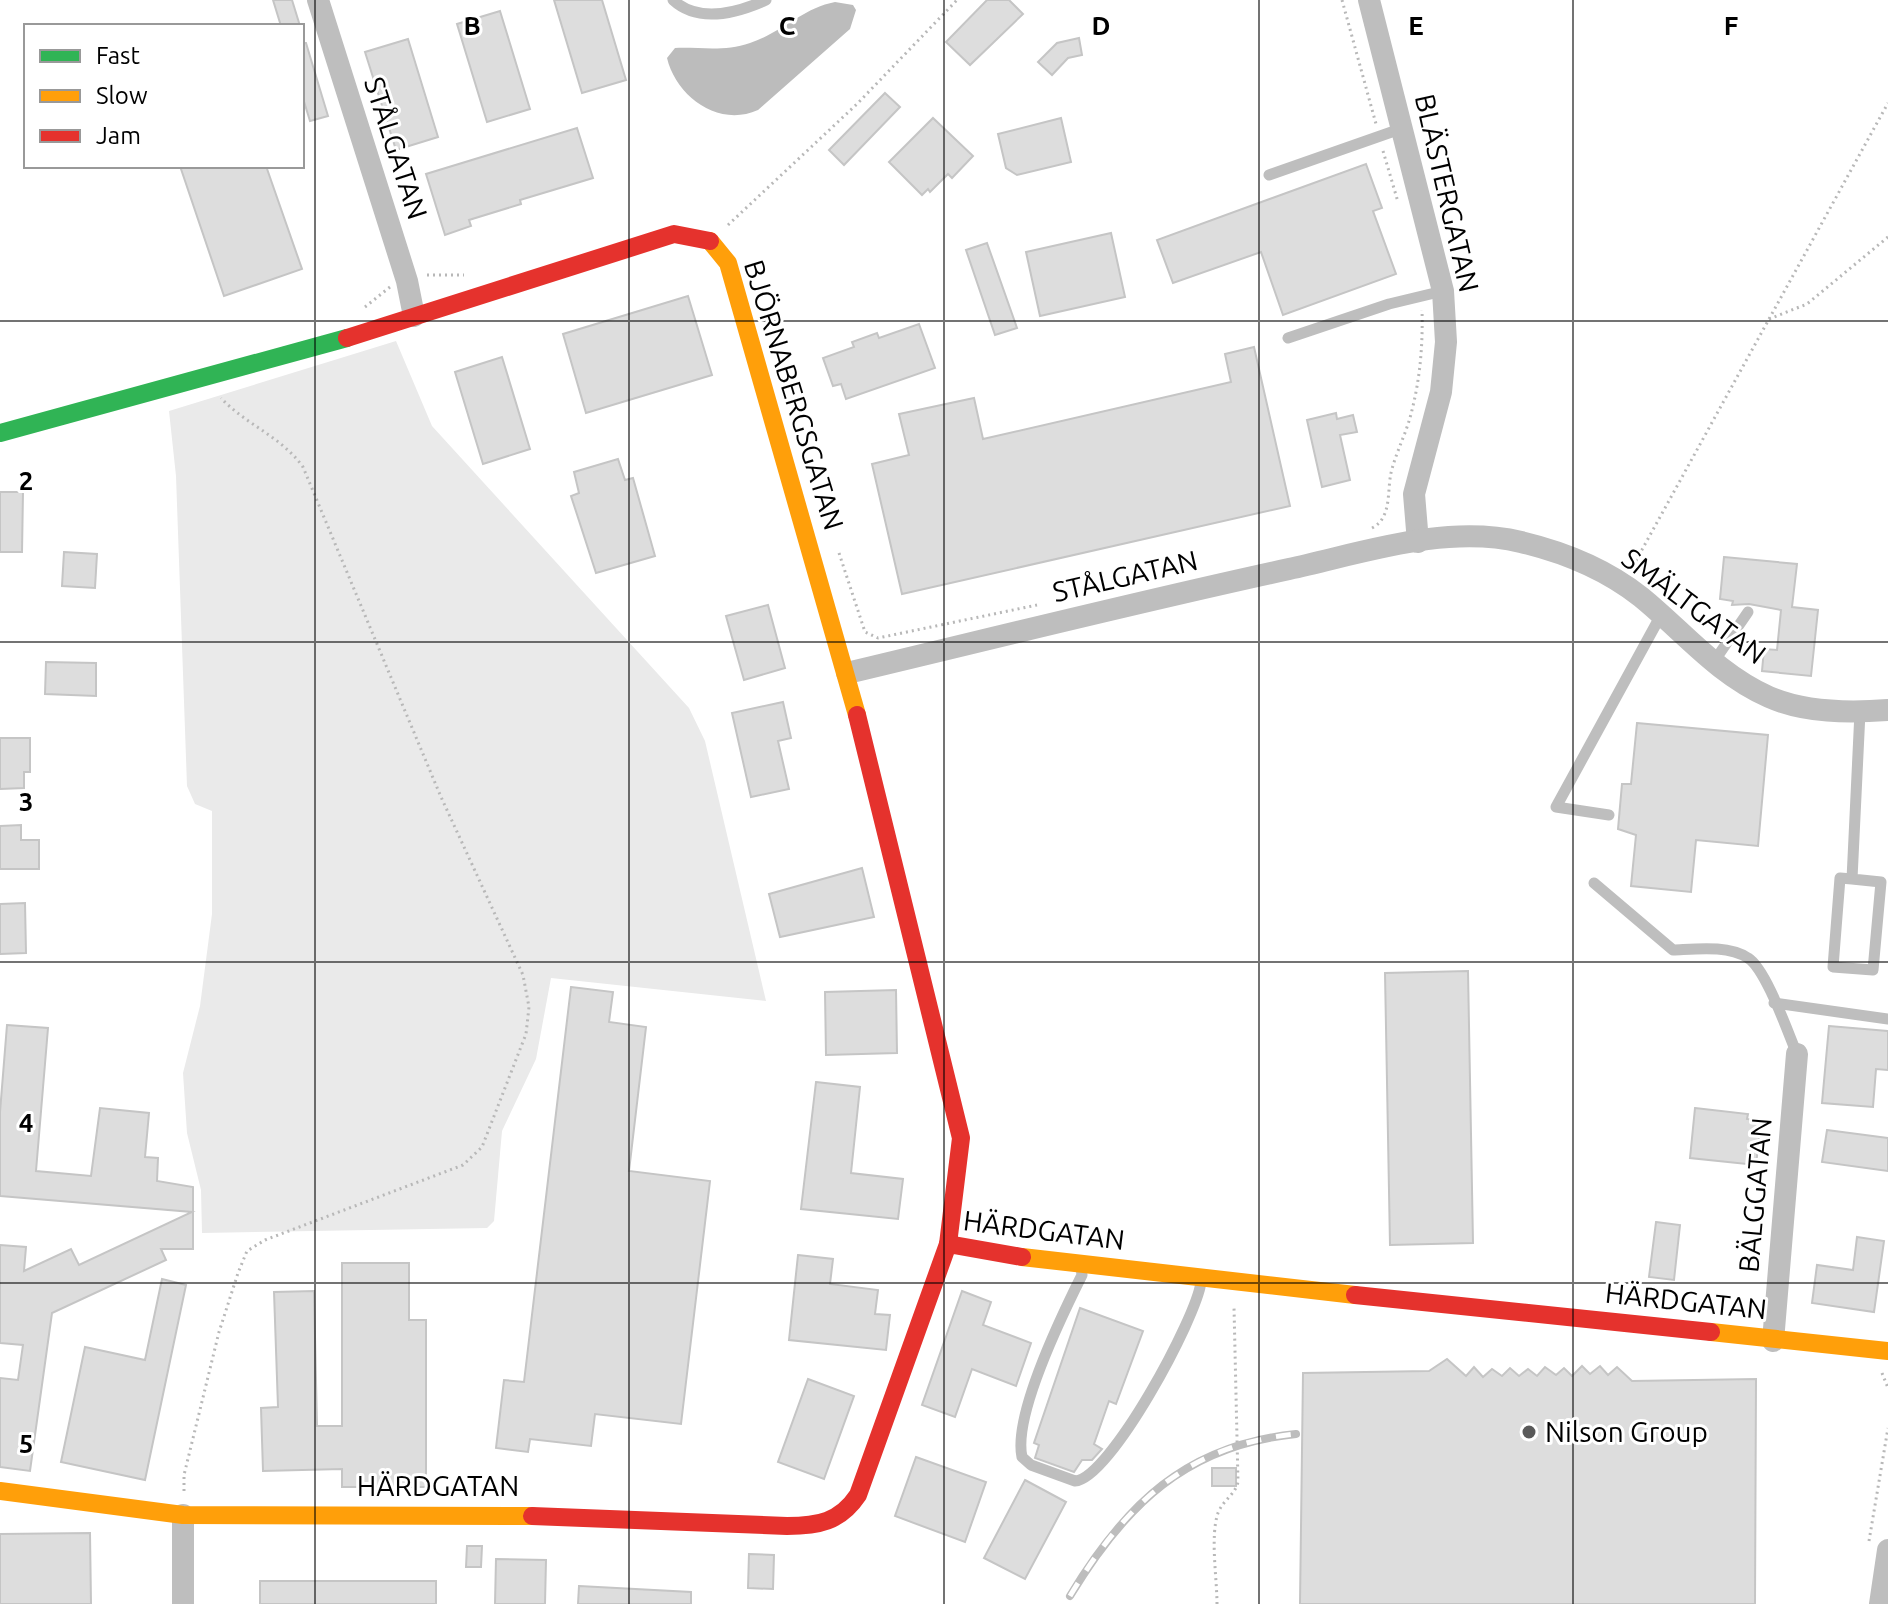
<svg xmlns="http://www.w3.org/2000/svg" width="1888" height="1604" font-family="Ubuntu,sans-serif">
<rect width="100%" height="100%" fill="#fff"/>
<polygon fill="#eaeaea" points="396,341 432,426 689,708 705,741 766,1001 551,978 536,1059 502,1131 494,1221 487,1228 202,1233 201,1190 187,1133 183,1073 200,1006 212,914 212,811 195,804 187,786 176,476 169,411"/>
<path fill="#bcbcbc" d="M 835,2 L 853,5 L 856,10 L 850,29 L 758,110 C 718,128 676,96 667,58 L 675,48 C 701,47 724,52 750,43 C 781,33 803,8 835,2 Z"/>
<g fill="#ddd" stroke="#c5c5c5" stroke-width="2">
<polygon points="273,0 292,0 300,26 281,26"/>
<polygon points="554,0 602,0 626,80 582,93"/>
<polygon points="987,0 1009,0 1023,14 970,65 946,42"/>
<polygon points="500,11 530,109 487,122 457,24"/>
<polygon points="1079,38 1082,55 1068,58 1052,75 1038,62 1057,43"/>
<polygon points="408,39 438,137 396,150 365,52"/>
<polygon points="302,43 306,43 328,116 310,121 302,95"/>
<polygon points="885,93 900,107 844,165 829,150"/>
<polygon points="933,118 973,156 952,178 948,174 930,192 928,189 922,195 889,162"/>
<polygon points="1061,118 1071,162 1017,175 1006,168 998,134"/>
<polygon points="577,128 593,178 520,200 521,204 469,220 471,226 445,235 426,174"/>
<polygon points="1366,164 1382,208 1373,211 1396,274 1283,315 1261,252 1173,283 1157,240"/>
<polygon points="180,166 266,166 302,269 224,296"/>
<polygon points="1111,233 1125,297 1040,316 1026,252"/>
<polygon points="987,243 1017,328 995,335 966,250"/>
<polygon points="688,296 712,375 586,413 563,334"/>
<polygon points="919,324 935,368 846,399 841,384 833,386 823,358 854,347 852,342 877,333 879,338"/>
<polygon points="1254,347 1290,506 902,594 872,464 909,455 899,414 974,398 983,439 1231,382 1225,354"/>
<polygon points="502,357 530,449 483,464 455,372"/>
<polygon points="1336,413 1337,419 1353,415 1357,432 1340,435 1350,480 1322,487 1307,420"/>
<polygon points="618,459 625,480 633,478 655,556 596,573 571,496 579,493 574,472"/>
<polygon points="0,492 23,492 22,552 0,552"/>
<polygon points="64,552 97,554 95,588 62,586"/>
<polygon points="1724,557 1797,564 1792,607 1818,610 1811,676 1762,671 1764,649 1777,650 1781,610 1749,604 1732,605 1733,601 1720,599"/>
<polygon points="768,605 785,668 744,680 726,616"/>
<polygon points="46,662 96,663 96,696 45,694"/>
<polygon points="783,702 791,738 778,741 789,789 751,797 732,713"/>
<polygon points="1637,723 1768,735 1758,846 1696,840 1691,892 1631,886 1636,835 1618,829 1622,784 1631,784"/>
<polygon points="0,738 30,738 30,772 24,772 24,788 0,789"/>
<polygon points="21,825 21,840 39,840 39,869 0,869 0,826"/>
<polygon points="862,868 874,917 780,937 769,894"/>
<polygon points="25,903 26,953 0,954 0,904"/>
<polygon points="1468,971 1473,1243 1390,1245 1385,973"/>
<polygon points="571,987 613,992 609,1022 646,1027 629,1171 710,1181 681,1424 595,1414 591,1446 530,1439 528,1452 496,1448 504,1380 524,1382"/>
<polygon points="896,990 897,1053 826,1055 825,992"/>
<polygon points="7,1025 48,1028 36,1171 91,1176 100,1108 149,1113 145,1157 158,1158 157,1181 193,1187 193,1249 161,1249 166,1260 52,1313 30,1471 0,1467 0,1378 18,1380 23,1345 0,1343 0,1245 26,1247 24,1271 71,1249 79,1265 192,1212 0,1196 0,1112"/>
<polygon points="1829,1026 1888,1031 1888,1070 1876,1069 1873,1107 1822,1103"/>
<polygon points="816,1082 860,1087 851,1173 903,1179 898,1219 801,1209"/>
<polygon points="1695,1108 1748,1114 1747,1119 1761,1121 1756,1165 1690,1158"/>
<polygon points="1827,1130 1888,1138 1888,1171 1822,1162"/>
<polygon points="1656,1222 1680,1225 1674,1280 1649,1277"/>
<polygon points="1857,1237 1884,1241 1874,1312 1812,1303 1817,1265 1853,1270"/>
<polygon points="798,1255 833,1259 830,1284 878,1290 875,1314 890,1315 886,1350 789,1340"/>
<polygon points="342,1263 409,1263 409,1320 426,1320 426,1487 342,1487 342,1469 263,1471 261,1408 278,1407 274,1292 314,1291 317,1426 342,1426"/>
<polygon points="162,1279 186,1285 145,1480 61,1462 85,1347 145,1360"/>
<polygon points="962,1291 991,1302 983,1325 1031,1343 1016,1386 972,1369 955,1417 922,1405"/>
<polygon points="1080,1308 1143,1331 1116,1404 1109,1401 1094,1444 1102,1449 1092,1460 1082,1460 1074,1472 1035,1458 1039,1445 1034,1443"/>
<polygon points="1447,1359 1466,1376 1474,1367 1483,1377 1492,1369 1502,1376 1510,1368 1519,1376 1528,1369 1537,1376 1545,1367 1556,1375 1564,1368 1572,1376 1582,1366 1590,1374 1600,1366 1608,1375 1617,1367 1632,1381 1756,1379 1755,1604 1300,1604 1303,1373 1429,1371"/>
<polygon points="808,1379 854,1396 824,1479 778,1462"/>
<polygon points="916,1457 986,1482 965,1542 895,1516"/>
<rect x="1212" y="1468" width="24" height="18"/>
<polygon points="1025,1480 1066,1502 1025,1579 984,1558"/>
<polygon points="90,1533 91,1604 0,1604 0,1534"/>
<polygon points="467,1546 482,1546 481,1567 466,1567"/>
<polygon points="749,1554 774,1555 773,1589 748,1588"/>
<polygon points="496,1559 546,1560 545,1604 495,1604"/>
<rect x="260" y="1581" width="176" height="23"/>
<polygon points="579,1586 691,1592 691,1604 578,1604"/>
</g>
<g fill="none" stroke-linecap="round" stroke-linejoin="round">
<g stroke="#b8b8b8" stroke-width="3" stroke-dasharray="2 4" stroke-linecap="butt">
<polyline points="1342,0 1376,124"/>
<polyline points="1383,151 1398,202"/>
<polyline points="728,225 857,104 957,0"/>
<polyline points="427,275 464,275"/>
<polyline points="365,307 390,287"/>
<polyline points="1769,319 1807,304 1888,237"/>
<path d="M 1372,528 C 1392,518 1387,491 1391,473 C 1396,452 1406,434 1411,414 C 1420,380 1423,345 1422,310"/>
<polyline points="839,553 865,632 878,638 1037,605"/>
<polyline points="1633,566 1888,103"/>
<polyline points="1882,1373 1888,1388"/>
<path d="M 184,1491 L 184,1475 L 219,1332 L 238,1273 L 247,1251 L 265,1240 L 463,1165 L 482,1147 L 526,1034 L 529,1007 L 523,975 L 441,797 L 303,467 C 281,436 246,425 221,398"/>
<polyline points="1869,1541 1888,1428"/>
<path d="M 1217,1604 C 1217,1578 1210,1536 1218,1513 C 1223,1500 1235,1495 1238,1482 L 1234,1307"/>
</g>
<g stroke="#bebebe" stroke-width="11">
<path d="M 673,0 C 699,24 737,13 766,0"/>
<polyline points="1269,175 1403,128"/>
<polyline points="1288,338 1389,304 1443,291"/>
<polyline points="1713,663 1748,612"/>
<polyline points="1609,815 1556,807 1661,615"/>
<polyline points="1852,879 1881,882 1873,970 1833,967 1840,878 1852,879 1860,712"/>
<path d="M 1594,883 L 1673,950 C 1697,949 1728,945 1748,958 C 1766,969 1788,1033 1797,1054"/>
<polyline points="1774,1003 1888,1019"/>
<path d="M 1081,1267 L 1082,1275 C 1062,1315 1013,1416 1022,1457 L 1031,1465 L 1075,1481 C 1110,1479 1197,1317 1201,1282"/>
</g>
<g stroke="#bebebe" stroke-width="22">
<polyline points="318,0 407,281 414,316"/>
<polyline points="1369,0 1443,291 1446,342 1441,392 1414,494 1418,542"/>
<path d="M 847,673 C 994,638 1141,601 1289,569 C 1363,553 1445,524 1521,542 C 1563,552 1607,570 1641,597 C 1684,632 1717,674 1769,697 C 1805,713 1849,713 1888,710"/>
<polyline points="1773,1341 1797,1054"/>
<polyline points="183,1515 183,1604"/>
<polyline points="1880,1604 1888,1550"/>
</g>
<polyline stroke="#30b455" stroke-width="18" points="0,433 347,338"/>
<g stroke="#ff9f0a" stroke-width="18">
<polyline points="710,241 728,263 857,715"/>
<polyline points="1022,1257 1355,1295"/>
<polyline points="1711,1332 1888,1351"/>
<polyline points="0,1491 183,1515 532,1516"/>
</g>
<g stroke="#e5322d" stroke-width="18">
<polyline points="347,338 674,234 710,241"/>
<polyline points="857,715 961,1138 948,1244"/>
<polyline points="1355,1295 1711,1332"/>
<path d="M 532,1516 L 787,1526 C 818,1526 840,1522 858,1495 L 948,1244 L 1022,1257"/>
</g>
<defs>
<path id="rail" d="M 1070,1596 C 1125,1505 1186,1445 1296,1434"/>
</defs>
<use href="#rail" stroke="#bdbdbd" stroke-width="8"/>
<use href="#rail" stroke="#fff" stroke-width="5" stroke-dasharray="15" stroke-linecap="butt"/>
</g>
<path fill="none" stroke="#000" stroke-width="2" stroke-opacity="0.55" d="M 315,0 L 315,1604M 629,0 L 629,1604M 944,0 L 944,1604M 1259,0 L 1259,1604M 1573,0 L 1573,1604M 0,321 L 1888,321M 0,642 L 1888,642M 0,962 L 1888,962M 0,1283 L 1888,1283"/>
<circle fill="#595959" stroke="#fff" stroke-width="3" cx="1529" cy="1432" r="8"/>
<g text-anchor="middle" stroke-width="6" stroke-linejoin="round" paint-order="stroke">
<g font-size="28" fill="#000" stroke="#fff">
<text transform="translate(396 148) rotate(72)" y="10">STÅLGATAN</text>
<text transform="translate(1447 193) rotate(77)" y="10">BLÄSTERGATAN</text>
<text transform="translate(794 395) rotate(73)" y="10">BJÖRNABERGSGATAN</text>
<text transform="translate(1125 576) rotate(-13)" y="10">STÅLGATAN</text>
<text transform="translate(1694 606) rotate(37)" y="10">SMÄLTGATAN</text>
<text transform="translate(1755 1195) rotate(-85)" y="10">BÄLGGATAN</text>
<text transform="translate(1044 1230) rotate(7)" y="10">HÄRDGATAN</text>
<text transform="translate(1686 1301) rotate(6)" y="10">HÄRDGATAN</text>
<text x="438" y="1496">HÄRDGATAN</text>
</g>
<g font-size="28" fill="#000" stroke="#fff" text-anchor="start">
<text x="1545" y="1442">Nilson Group</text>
</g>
</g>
<g font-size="26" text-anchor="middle" font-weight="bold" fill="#000" stroke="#fff" stroke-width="6" stroke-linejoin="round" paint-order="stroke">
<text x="472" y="35">B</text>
<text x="787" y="35">C</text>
<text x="1101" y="35">D</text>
<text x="1416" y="35">E</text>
<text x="1731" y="35">F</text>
<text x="26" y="490">2</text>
<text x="26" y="811">3</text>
<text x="26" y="1132">4</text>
<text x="26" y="1453">5</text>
</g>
<rect x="24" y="24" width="280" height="144" fill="#ffffff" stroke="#999999" stroke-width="2"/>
<rect x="40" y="50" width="40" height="12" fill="#30b455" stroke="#999999" stroke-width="2"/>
<text x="96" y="64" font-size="24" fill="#000000">Fast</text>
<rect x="40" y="90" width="40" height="12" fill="#ff9f0a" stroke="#999999" stroke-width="2"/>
<text x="96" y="104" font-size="24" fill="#000000">Slow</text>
<rect x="40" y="130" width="40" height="12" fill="#e5322d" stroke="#999999" stroke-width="2"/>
<text x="96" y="144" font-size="24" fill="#000000">Jam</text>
</svg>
